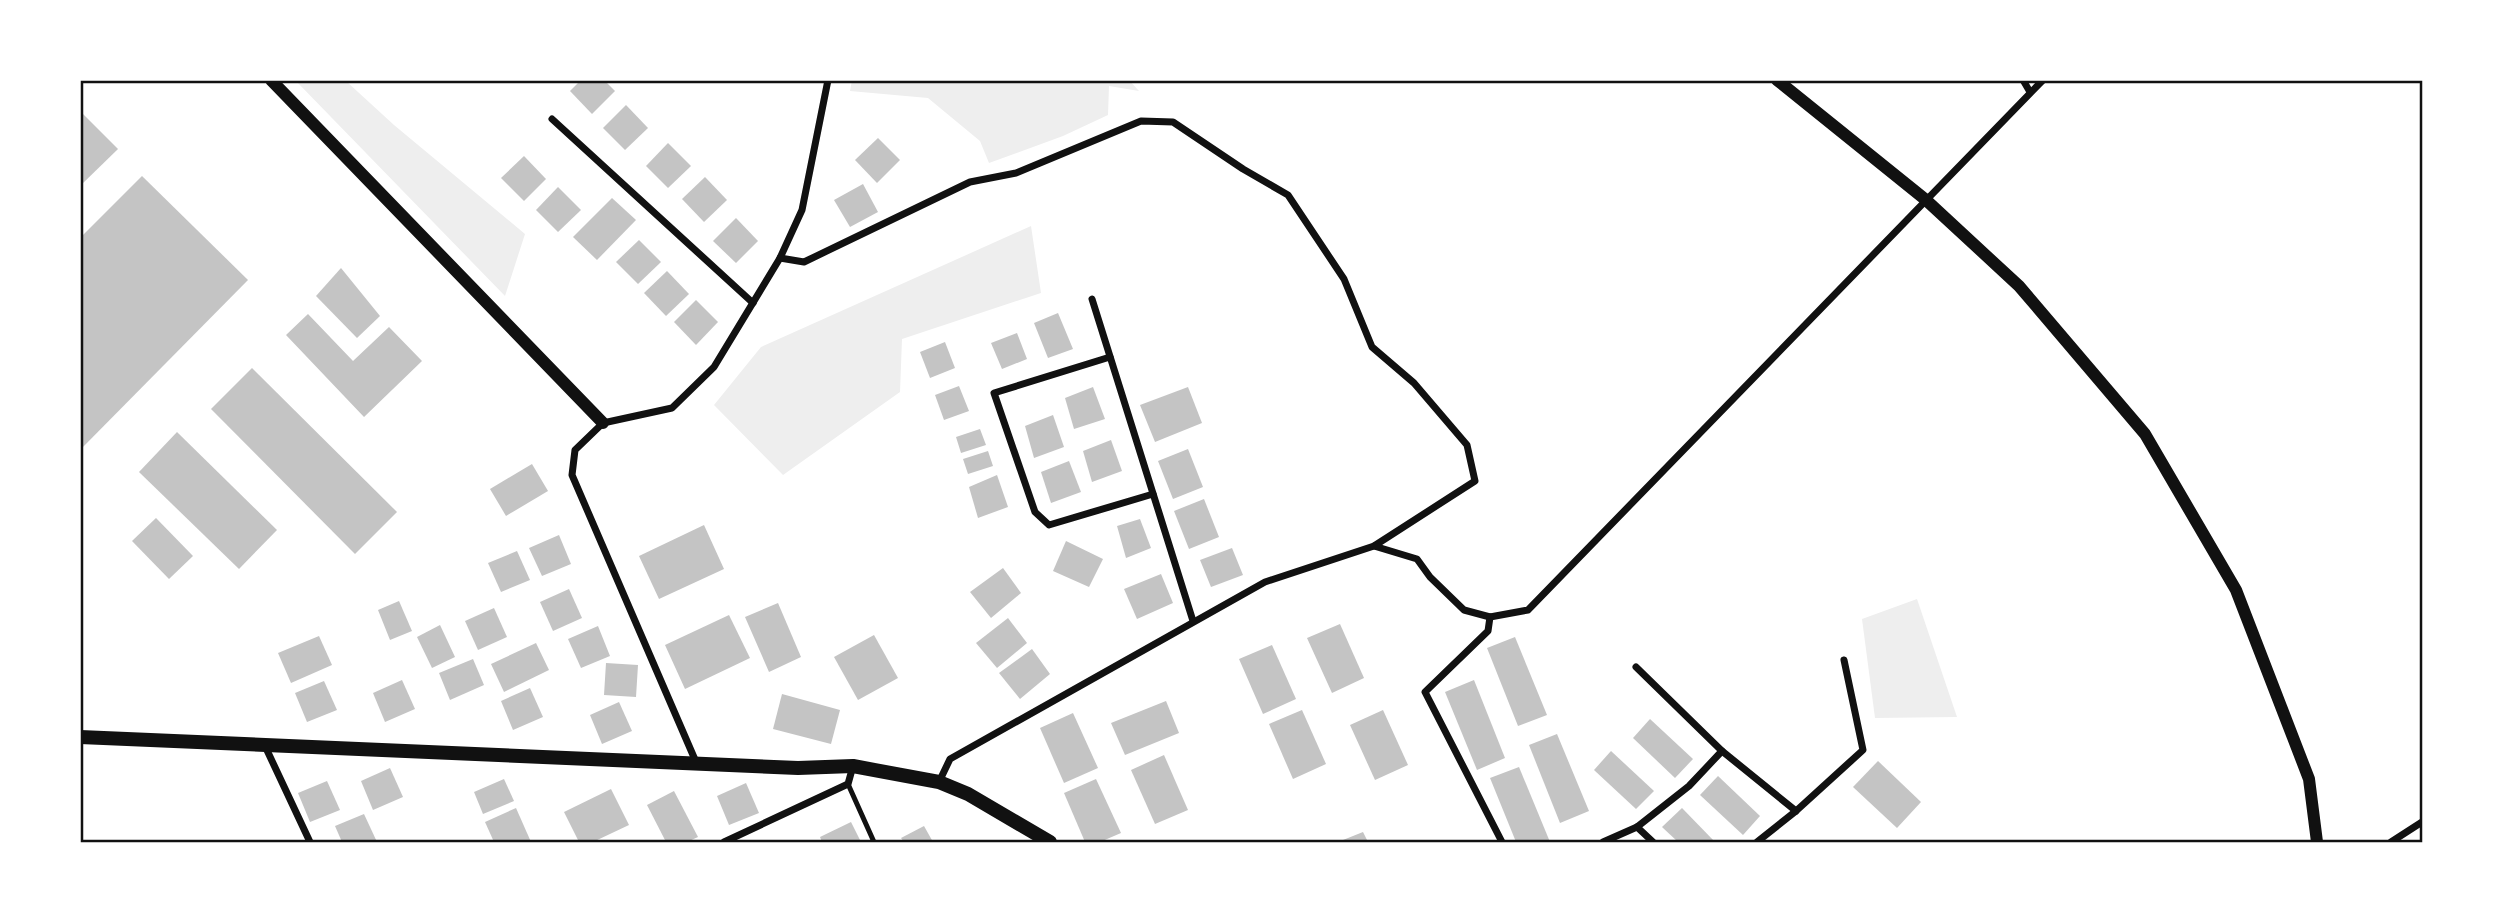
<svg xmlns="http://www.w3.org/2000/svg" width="2503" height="923" font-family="'Archivo Narrow',sans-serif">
<rect width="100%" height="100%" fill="#fff"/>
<g fill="#eee">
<polygon points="852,80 1129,80 1139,91 1109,86 1108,115 1063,136 989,163 980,141 928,98 850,91"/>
<polygon points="296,81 346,81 394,125 525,234 505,296"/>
<polygon points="1031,226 1041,293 902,339 900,392 783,475 714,405 761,347"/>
<polygon points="1917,599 1957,717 1875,718 1862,619"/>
</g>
<g fill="#c4c4c4">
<polygon points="581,80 604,80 615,91 592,114 570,91"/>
<polygon points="626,105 648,128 625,150 603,128"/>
<polygon points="80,111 118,149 80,186"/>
<polygon points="878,138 900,160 877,183 855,160"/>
<polygon points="668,143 691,166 668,188 646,166"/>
<polygon points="524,156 546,179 524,201 501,178"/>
<polygon points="142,176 248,280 80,450 80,238"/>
<polygon points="705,177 727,200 704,222 682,199"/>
<polygon points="863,184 878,212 850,227 834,200"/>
<polygon points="558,187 581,210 558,232 536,210"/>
<polygon points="612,198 636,220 597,260 573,237"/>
<polygon points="736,218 758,241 736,263 713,241"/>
<polygon points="639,240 661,262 638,284 616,262"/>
<polygon points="341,268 380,316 357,338 316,296"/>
<polygon points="667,271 689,294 666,316 644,293"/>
<polygon points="696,300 718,322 696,345 674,322"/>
<polygon points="1058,313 1073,349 1048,358 1034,323"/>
<polygon points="308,314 353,361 389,327 422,361 364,417 286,335"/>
<polygon points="1017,333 1027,359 1002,369 991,343"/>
<polygon points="945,342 955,368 930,378 920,352"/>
<polygon points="252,368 397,512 355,554 211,409"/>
<polygon points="959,386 969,411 944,420 935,395"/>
<polygon points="1093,387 1105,419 1074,429 1065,398"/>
<polygon points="1188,387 1202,423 1155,442 1140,405"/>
<polygon points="1053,415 1064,447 1034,458 1025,426"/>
<polygon points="980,429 986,445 961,453 956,437"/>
<polygon points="177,432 277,530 239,569 139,472"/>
<polygon points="1111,440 1122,471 1092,482 1083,451"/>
<polygon points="1188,449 1203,487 1173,499 1158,461"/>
<polygon points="988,451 993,466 968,474 963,459"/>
<polygon points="1069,461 1081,492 1051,503 1041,472"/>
<polygon points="532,464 548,491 506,516 490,489"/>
<polygon points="997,475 1008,507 978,518 969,487"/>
<polygon points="1204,499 1219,537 1189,549 1174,511"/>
<polygon points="156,518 193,556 169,579 132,541"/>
<polygon points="1140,519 1151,548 1126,558 1117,526"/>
<polygon points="704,525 724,569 659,599 639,556"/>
<polygon points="559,535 571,564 542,576 529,548"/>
<polygon points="1066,541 1103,559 1089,587 1053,571"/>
<polygon points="1232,548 1243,575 1211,587 1200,560"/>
<polygon points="517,551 530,580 501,592 488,563"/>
<polygon points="1003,568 1021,593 991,618 970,592"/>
<polygon points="1161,574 1173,603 1137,619 1124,589"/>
<polygon points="569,589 582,618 553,631 540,602"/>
<polygon points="399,601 412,631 390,640 378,610"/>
<polygon points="778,603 801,657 769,672 745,617"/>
<polygon points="494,608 507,637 478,650 465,621"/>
<polygon points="729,615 750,658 685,689 665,645"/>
<polygon points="1008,618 1027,643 997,668 976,643"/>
<polygon points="1340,624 1364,678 1332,693 1307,638"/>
<polygon points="440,625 455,657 432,668 417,637"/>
<polygon points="598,626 610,656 581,668 568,639"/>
<polygon points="874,635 898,678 858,700 834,657"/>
<polygon points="319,636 332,665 291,683 278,653"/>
<polygon points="1515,637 1547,715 1518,726 1487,648"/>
<polygon points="536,643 549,670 504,692 491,664"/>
<polygon points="1272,645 1296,699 1263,714 1239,659"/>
<polygon points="1032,649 1050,674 1020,699 999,673"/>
<polygon points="473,659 484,685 450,700 439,673"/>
<polygon points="606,663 638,665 636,697 604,695"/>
<polygon points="402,680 415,709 385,722 373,693"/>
<polygon points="1474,680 1505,758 1477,770 1445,692"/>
<polygon points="324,681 337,710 307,722 295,693"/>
<polygon points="530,688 543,717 513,730 501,701"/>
<polygon points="782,694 840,710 831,744 773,729"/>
<polygon points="1166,701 1179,733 1125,755 1111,723"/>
<polygon points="619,702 632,731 602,744 590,715"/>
<polygon points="1302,710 1326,764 1293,779 1269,724"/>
<polygon points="1383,710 1408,765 1375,780 1350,725"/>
<polygon points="1073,713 1098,768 1064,783 1040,728"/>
<polygon points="1650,719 1693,759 1675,778 1633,738"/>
<polygon points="1557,734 1589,811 1560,823 1529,745"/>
<polygon points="1611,751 1654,791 1636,809 1594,770"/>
<polygon points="1164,755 1188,810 1155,824 1131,770"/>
<polygon points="1878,761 1921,802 1897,828 1853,787"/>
<polygon points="1519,767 1550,842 1516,842 1490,778"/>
<polygon points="390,768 403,797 373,810 361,781"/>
<polygon points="1718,776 1760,816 1743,835 1700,795"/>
<polygon points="504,779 514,801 483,814 474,792"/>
<polygon points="1096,779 1121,833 1100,842 1085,842 1064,793"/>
<polygon points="327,781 340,810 310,822 298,793"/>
<polygon points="746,783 759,813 729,825 717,796"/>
<polygon points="611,789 629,825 593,842 579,842 564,812"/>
<polygon points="674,791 698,837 687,842 666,842 647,805"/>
<polygon points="516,808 531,842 494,842 485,822"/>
<polygon points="1682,808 1715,842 1678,842 1662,827"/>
<polygon points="364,814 377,842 342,842 335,826"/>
<polygon points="851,822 861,842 822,842 820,837"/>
<polygon points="924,826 933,842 904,842 901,838"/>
<polygon points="1363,832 1368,842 1338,842"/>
</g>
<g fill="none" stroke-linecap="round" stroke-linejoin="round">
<polyline stroke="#111" stroke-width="5" points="848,784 874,842"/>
<g stroke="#111" stroke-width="7">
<polyline points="2023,80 2030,92"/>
<polyline points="552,119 753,303"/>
<polyline points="780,258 804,262 970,182 1016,173 1141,121 1173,122 1243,169 1288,195 1344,279 1372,347 1414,383 1467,445 1475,481 1374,546 1265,582 950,759 939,782"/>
<polyline points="1092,299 1193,621"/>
<polyline points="1110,357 994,393 1035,512 1049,525 1153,494"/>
<polyline points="1374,546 1417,559 1430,577 1464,610 1490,617 1528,610 2043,80"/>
<polyline points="1490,617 1488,631 1425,692 1502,842"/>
<polyline points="1636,667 1722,751 1796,811"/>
<polyline points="265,746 310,842"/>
<polyline points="696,762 572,475 575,450 603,423 672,408 714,367 780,258 802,210 828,80"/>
<polyline points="1637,827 1653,842"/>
<polyline points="724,842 848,784 853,766"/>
<polyline points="1603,842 1637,827 1689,786 1722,751"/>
<polyline points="1757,842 1796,811 1863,750 1844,660"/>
<polyline points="2391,842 2422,822"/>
</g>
<g stroke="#111" stroke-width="12">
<polyline points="271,80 603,423"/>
<polyline points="1777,80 1926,200 2019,286 2145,434 2236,590 2309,779 2317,842"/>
</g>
<polyline stroke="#111" stroke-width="14" points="80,737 798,768 853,766 939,782 968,794 1050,842"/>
</g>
<rect width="2503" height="923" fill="none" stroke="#ffffff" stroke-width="164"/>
<rect x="82" y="82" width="2339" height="759" fill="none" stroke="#111" stroke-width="2.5"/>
</svg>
